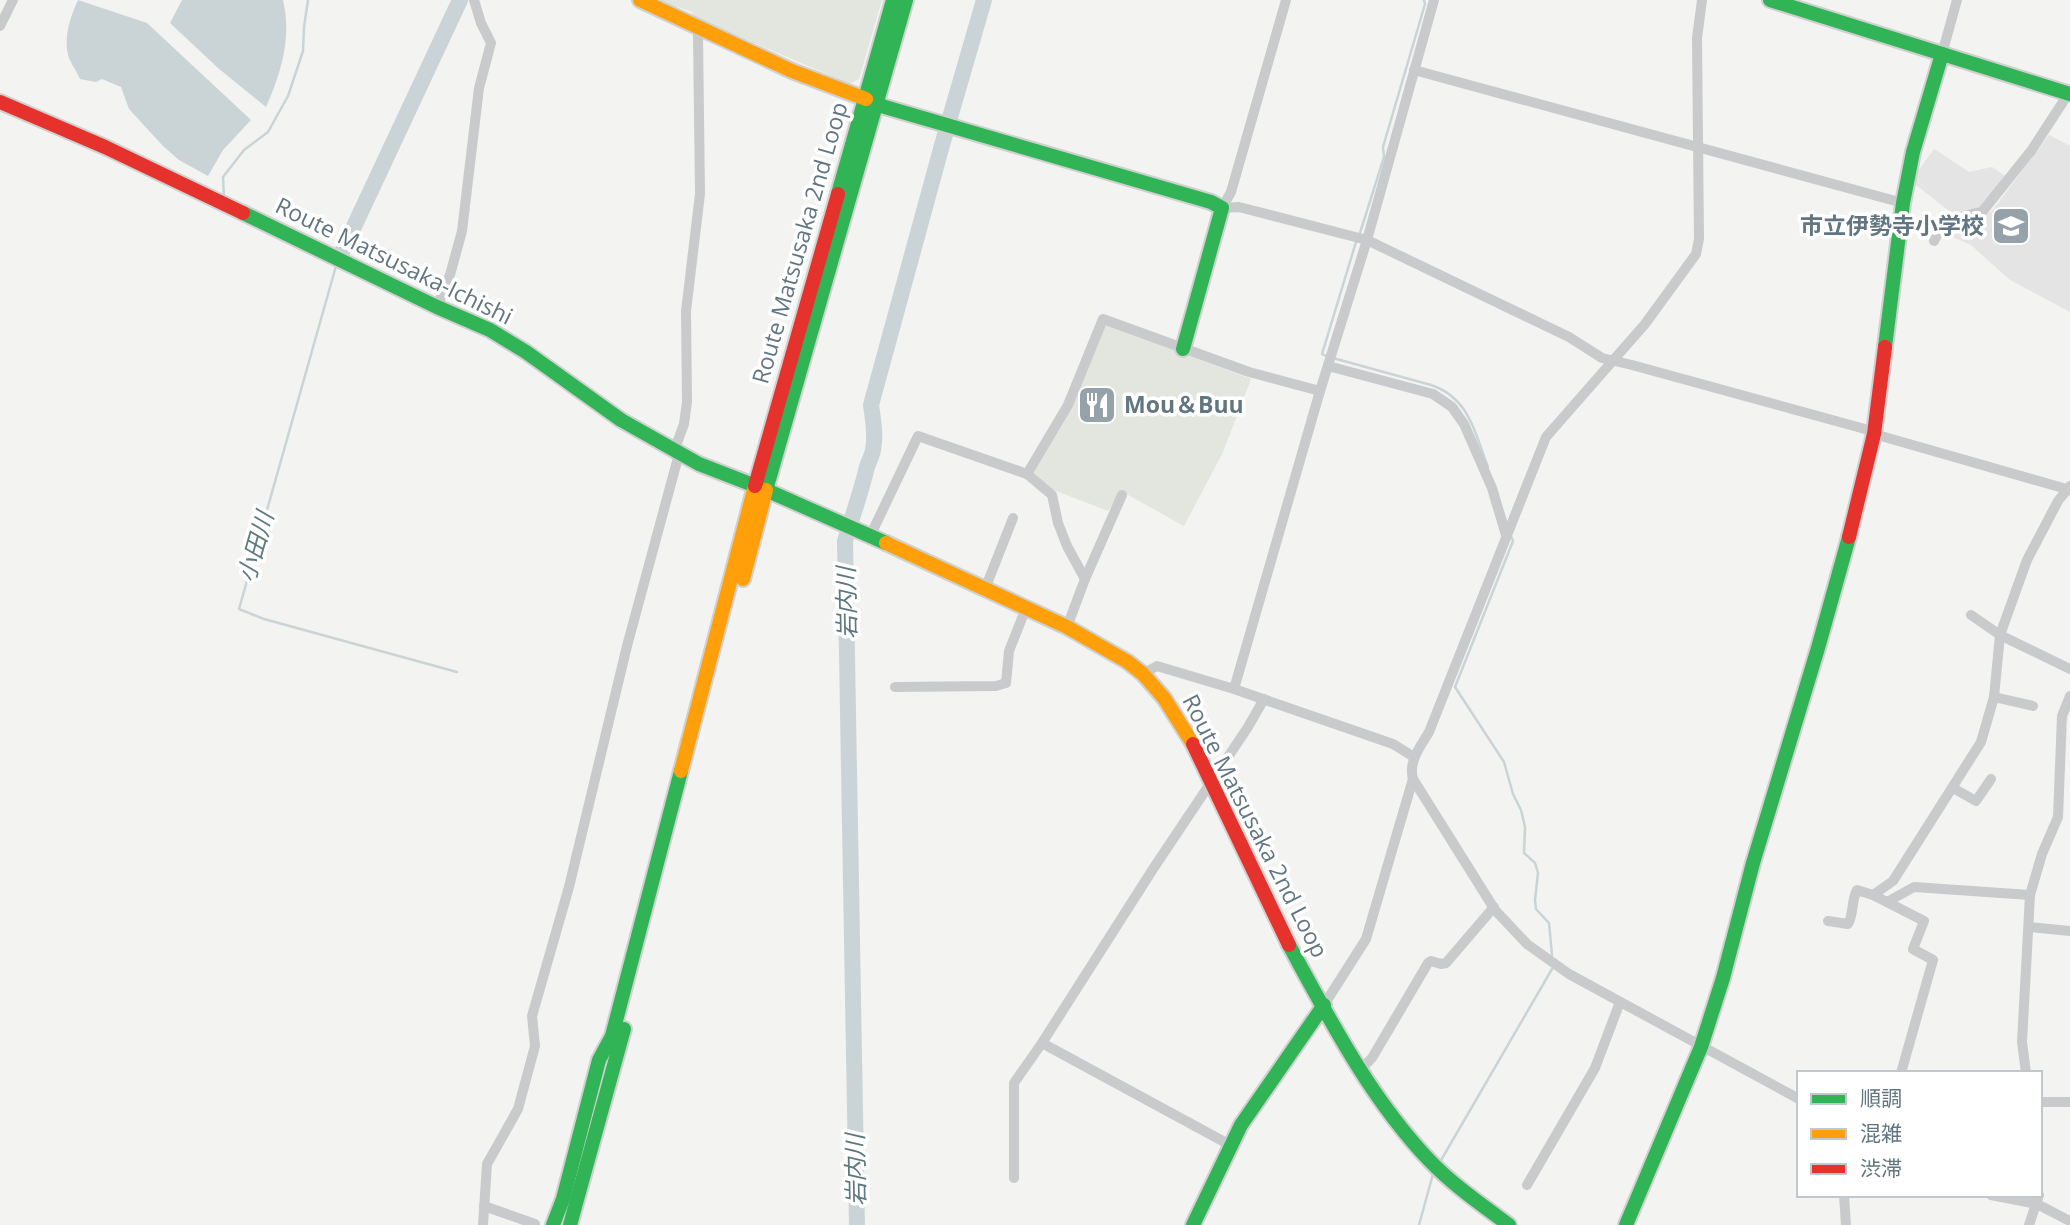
<svg xmlns="http://www.w3.org/2000/svg" width="2070" height="1225" font-family="'Open Sans','Noto Sans JP',sans-serif">
<rect width="100%" height="100%" fill="#f3f3f1"/>
<g fill="#e3e4e3">
<polygon points="2049,135 2070,146 2070,312 2010,280 1971,245 1943,233 1959,219 1978,218 1992,211"/>
<polygon points="1934,149 1969,172 1992,167 2008,178 1981,209 1953,214 1911,181"/>
</g>
<g fill="#e3e6df">
<polygon points="653,0 882,0 859,79 850,84 694,17 692,12 678,7 672,9"/>
<polygon points="1108,325 1251,379 1223,452 1184,526 1121,491 1108,511 1051,489 1033,477 1033,468 1104,326"/>
</g>
<g fill="#cad4d6">
<path d="M 78,0 L 147,23 L 251,120 L 223,150 L 208,176 L 179,160 L 163,146 L 129,109 L 121,87 L 102,79 L 96,82 L 80,79 C 77,72 72,65 69,58 C 63,38 70,18 78,0 Z"/>
<path d="M 182,0 L 283,0 C 292,38 281,73 266,107 L 218,68 L 170,23 Z"/>
</g>
<g fill="none" stroke-linecap="round" stroke-linejoin="round">
<g stroke="#cad4d6" stroke-width="2.5">
<polyline points="224,198 223,177 244,150 268,132 288,96 303,51 304,27 308,0"/>
<polyline points="1359,236 1384,157 1383,147 1425,4 1424,0"/>
<polyline points="336,266 239,609 264,619 457,672"/>
<polyline points="1326,356 1322,354 1356,242"/>
<path d="M 1333,358 L 1431,385 C 1470,398 1475,434 1488,467"/>
<polyline points="1511,536 1513,541 1455,687 1504,762 1513,794 1521,810 1525,827 1524,853 1535,863 1538,873 1535,900 1536,909 1549,923 1552,955"/>
<polyline points="1440,1162 1552,969"/>
<polyline points="1419,1225 1433,1174"/>
</g>
<g stroke="#cad4d6" stroke-width="16">
<polyline points="343,250 460,0"/>
<path d="M 857,1225 L 845,541 C 852,517 860,495 866,471 C 867,464 872,457 873,450 C 876,435 873,420 871,405 L 942,145 L 984,0"/>
</g>
<defs>
<g id="fast">
<polyline points="1770,0 2070,94"/>
<polyline points="866,99 885,107 1211,202 1222,208 1183,349"/>
<polyline points="838,194 893,0"/>
<polyline points="243,213 437,307 490,330 526,352 621,420 699,464 766,490 886,543"/>
<polyline points="1885,347 1903,203 1913,152 1942,54"/>
<polyline points="766,490 906,0"/>
<path d="M 1289,945 C 1330,1020 1370,1098 1430,1161 C 1453,1185 1482,1205 1509,1225"/>
<polyline points="553,1225 563,1199 599,1060 612,1036 681,771"/>
<polyline points="570,1225 624,1029"/>
<polyline points="1193,1225 1241,1125 1324,1005"/>
<polyline points="1626,1225 1701,1047 1723,978 1753,863 1818,648 1849,537"/>
</g>
<g id="slow">
<polyline points="640,0 792,71 866,99"/>
<polyline points="886,543 1067,627 1128,662 1143,674 1164,698 1193,744"/>
<polyline points="743,579 766,490"/>
<polyline points="681,771 755,486"/>
</g>
<g id="jam">
<polyline points="0,102 105,147 243,213"/>
<polyline points="755,486 838,194"/>
<polyline points="1849,537 1874,434 1885,347"/>
<polyline points="1193,744 1289,945"/>
</g>
</defs>
<use href="#fast" stroke="#cfd1d1" stroke-width="18"/>
<use href="#slow" stroke="#cfd1d1" stroke-width="18"/>
<use href="#jam" stroke="#cfd1d1" stroke-width="18"/>
<g stroke="#c8cacb" stroke-width="10">
<path d="M 1702,0 L 1697,38 L 1699,239 L 1696,254 L 1645,324 L 1546,437 L 1429,732 C 1421,746 1408,761 1413,779 L 1495,910 L 1527,944 L 1569,974 L 1799,1099"/>
<polyline points="0,26 13,0"/>
<polyline points="1942,54 1957,0"/>
<polyline points="1414,70 1903,203"/>
<polyline points="1222,208 1239,207 1367,240 1569,337 1602,358 1632,365 1865,429 1874,434 2070,490"/>
<polyline points="1222,208 1231,192 1286,0"/>
<path d="M 1934,241 C 1943,220 1961,216 1982,212 L 2031,151 L 2063,102 L 2065,93"/>
<polyline points="437,307 450,275 462,231 479,88 491,43 481,23 474,0"/>
<polyline points="1328,366 1433,394 1452,407 1464,424 1492,488 1506,535"/>
<polyline points="674,451 684,424 687,402 686,311 700,194 698,35 700,29"/>
<polyline points="1027,474 1052,495 1058,523 1067,546 1085,579"/>
<polyline points="874,528 918,436 1027,474 1068,405 1103,319 1249,372 1320,391"/>
<polyline points="985,589 1013,518"/>
<polyline points="1971,615 2000,635 2070,669"/>
<polyline points="1067,627 1085,579 1122,495"/>
<polyline points="1143,674 1157,666 1234,689 1393,744 1414,757"/>
<polyline points="895,687 996,686 1006,683 1009,651 1026,608"/>
<polyline points="1234,689 1320,391 1367,240 1434,0"/>
<polyline points="1994,697 2033,706"/>
<polyline points="1953,788 1976,801 1991,779"/>
<polyline points="1873,895 1893,881 1981,742 1994,697 2000,635 2027,560 2058,501 2070,486"/>
<polyline points="1887,902 1924,921 1913,949 1933,960 1901,1073"/>
<path d="M 1828,921 L 1848,924 C 1854,914 1851,901 1857,890 L 1873,895 L 1887,902 L 1914,887 L 2030,895"/>
<polyline points="2029,927 2070,931"/>
<polyline points="1324,1005 1366,939 1413,779"/>
<polyline points="1042,1043 1230,1145"/>
<polyline points="1358,1068 1367,1063 1372,1058 1428,963 1431,961 1441,964 1446,963 1494,907"/>
<polyline points="2026,1073 2022,1042 2030,895 2042,854 2058,817 2062,716 2070,696"/>
<polyline points="2040,1102 2070,1102"/>
<polyline points="1014,1178 1014,1083 1042,1043 1153,869 1248,727 1264,699"/>
<polyline points="1527,1185 1595,1068 1620,1002"/>
<polyline points="1844,1195 1846,1225"/>
<polyline points="1991,1195 2037,1204 2070,1221"/>
<polyline points="484,1206 535,1224"/>
<polyline points="483,1225 487,1164 518,1109 535,1046 532,1016 569,887 627,646 679,454"/>
<polyline points="2029,1225 2039,1195"/>
</g>
<use href="#fast" stroke="#30b455" stroke-width="14"/>
<use href="#slow" stroke="#ff9f0a" stroke-width="14"/>
<use href="#jam" stroke="#e5322d" stroke-width="14"/>
</g>
<defs>
<symbol id="school-square" viewBox="-11 -11 22 22"><rect x="-9" y="-9" width="18" height="18" rx="4" fill="#95a2a9" stroke="#fff"/><path d="M0-5L7-2L0 1L-7-2ZM-4 1L0 2.5L4 1V4Q0 6-4 4Z" fill="#fff"/></symbol>
<symbol id="restaurant-square" viewBox="-11 -11 22 22"><rect x="-9" y="-9" width="18" height="18" rx="4" fill="#95a2a9" stroke="#fff"/><path d="M-5-6h1v4h1v-4h1v4h1v-4h1v5L-1.5 .5V6h-2V.5L-5-1ZM5-6V6H3V1.5H1.5Q1.5-4 5-6Z" fill="#fff"/></symbol>
</defs>
<g fill-rule="evenodd">
<use href="#school-square" x="1989" y="204" width="44" height="44"/>
<use href="#restaurant-square" x="1075" y="383" width="44" height="44"/>
</g>
<g text-anchor="middle" stroke-width="7" stroke-linejoin="round" paint-order="stroke">
<g font-size="23" font-weight="bold" fill="#627682" stroke="#fff" text-anchor="end">
<text x="1984" y="234">市立伊勢寺小学校</text>
<text x="1124" y="413" text-anchor="start">Mou＆Buu</text>
</g>
<g font-size="23" fill="#627682" stroke="#fff">
<text transform="translate(800 243) rotate(-74)" y="8">Route Matsusaka 2nd Loop</text>
<text transform="translate(394 261) rotate(26)" y="8">Route Matsusaka-Ichishi</text>
<text transform="translate(1255 826) rotate(63)" y="8">Route Matsusaka 2nd Loop</text>
</g>
<g font-size="24" font-style="italic" fill="#5d7980" stroke="#fff">
<text transform="translate(256 547) rotate(-74)" y="8">小田川</text>
<text transform="translate(847 603) rotate(-91)" y="8">岩内川</text>
<text transform="translate(856 1170) rotate(-91)" y="8">岩内川</text>
</g>
</g>
<rect x="1797" y="1071" width="245" height="126" fill="#ffffff" stroke="#c0c8cd" stroke-width="2"/>
<rect x="1811" y="1094" width="35" height="10" fill="#30b455" stroke="#c0c8cd" stroke-width="2"/>
<text x="1860" y="1106" font-size="21" fill="#627682">順調</text>
<rect x="1811" y="1129" width="35" height="10" fill="#ff9f0a" stroke="#c0c8cd" stroke-width="2"/>
<text x="1860" y="1141" font-size="21" fill="#627682">混雑</text>
<rect x="1811" y="1164" width="35" height="10" fill="#e5322d" stroke="#c0c8cd" stroke-width="2"/>
<text x="1860" y="1176" font-size="21" fill="#627682">渋滞</text>
</svg>
